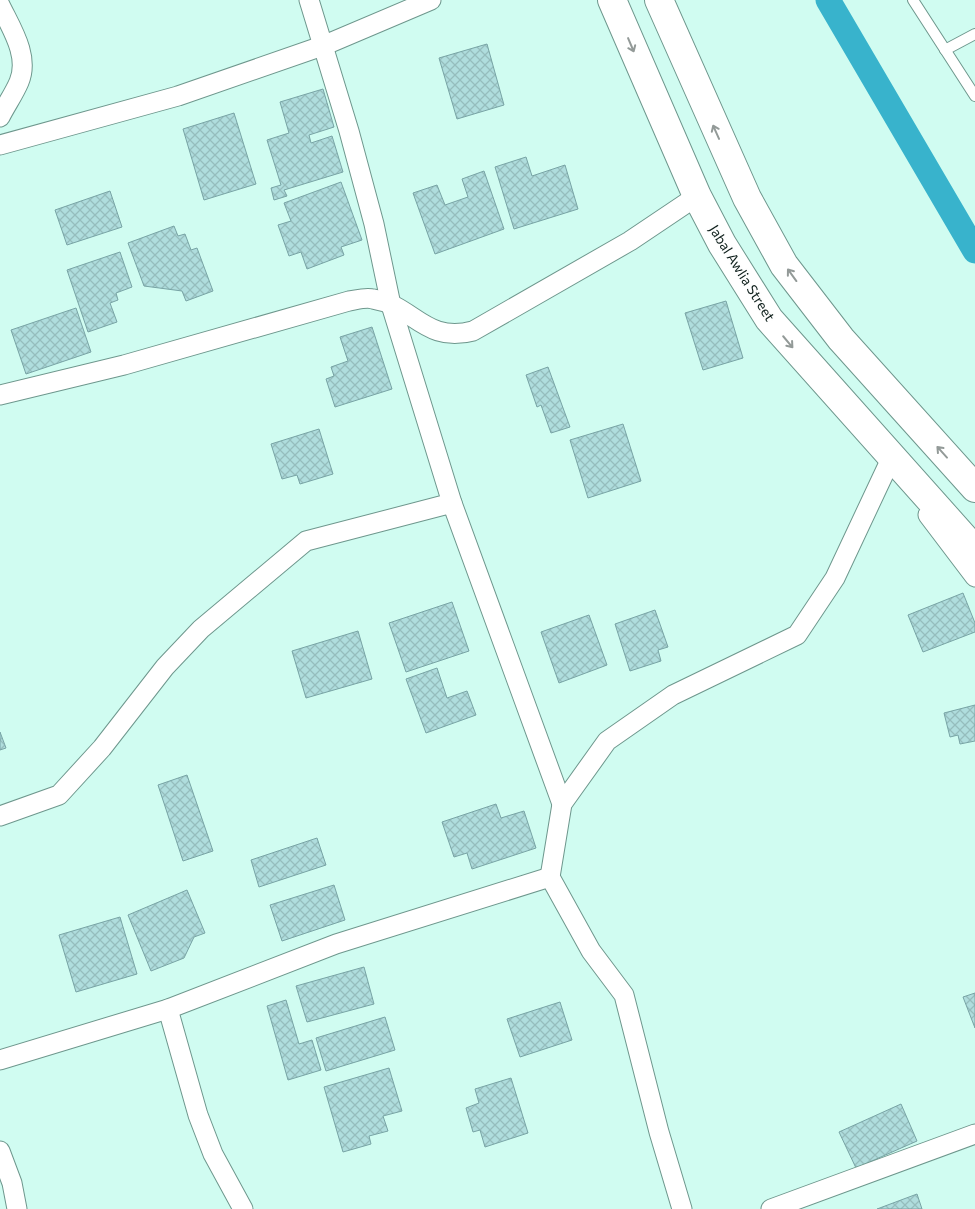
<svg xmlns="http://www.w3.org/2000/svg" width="975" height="1209" font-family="Commissioner,sans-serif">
<defs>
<pattern id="building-cross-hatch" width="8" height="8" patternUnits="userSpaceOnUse" patternTransform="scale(1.25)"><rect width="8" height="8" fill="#afdddd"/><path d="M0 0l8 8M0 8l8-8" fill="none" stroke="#95bdbd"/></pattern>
</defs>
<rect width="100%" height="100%" fill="#d0fcf1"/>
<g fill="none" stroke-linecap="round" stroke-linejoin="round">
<polyline stroke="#38b3cc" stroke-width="25" points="828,0 975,251"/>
</g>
<g fill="url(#building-cross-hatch)" stroke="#78a4a5">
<polygon points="487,44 504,105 457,119 439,58"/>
<polygon points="323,89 334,127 309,135 311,143 332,136 343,172 284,190 287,196 274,200 271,188 281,185 267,140 289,133 280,102"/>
<polygon points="234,113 256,184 204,200 183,129"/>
<polygon points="526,157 532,176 565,165 578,209 514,229 495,167"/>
<polygon points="484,171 504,229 435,254 413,193 437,185 445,205 468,197 462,179"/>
<polygon points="341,182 362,240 341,247 344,255 307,269 301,252 289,256 278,225 291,221 284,203"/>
<polygon points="110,191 122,227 67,245 55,210"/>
<polygon points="174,226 178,236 185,234 191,250 197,248 213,291 186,301 182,291 144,286 128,243"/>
<polygon points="120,252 132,287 116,293 118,300 110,303 117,322 88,332 67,270"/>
<polygon points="726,301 743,358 703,370 685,313"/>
<polygon points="76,308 91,352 26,374 11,330"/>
<polygon points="372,327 392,389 335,407 326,379 334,376 331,367 348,361 340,337"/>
<polygon points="548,367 570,427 551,433 541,405 537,407 526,375"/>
<polygon points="623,424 641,481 588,498 570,440"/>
<polygon points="319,429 333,474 300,484 297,475 282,479 271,444"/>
<polygon points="963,593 975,623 975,632 923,652 908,615"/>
<polygon points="452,602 469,651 406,672 389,623"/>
<polygon points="655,610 668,647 658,650 661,661 630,671 615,624"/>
<polygon points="589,615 607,665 559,683 541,632"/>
<polygon points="358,631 372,679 306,698 292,651"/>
<polygon points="437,668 447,698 467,691 476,715 426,733 406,679"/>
<polygon points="975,705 975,741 960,744 958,735 950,737 944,713"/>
<polygon points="0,732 6,748 0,750"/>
<polygon points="187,775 213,851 183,861 158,785"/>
<polygon points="496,804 501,818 524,811 536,848 472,869 467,853 454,857 442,822"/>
<polygon points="317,838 326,865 259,887 251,860"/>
<polygon points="334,885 345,920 282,941 270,905"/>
<polygon points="187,890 205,933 194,937 184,958 151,971 128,915"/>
<polygon points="120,917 137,974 76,992 59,935"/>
<polygon points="364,967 374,1004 307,1022 296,986"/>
<polygon points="975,993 975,1028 963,997"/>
<polygon points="286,1000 299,1044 312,1040 321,1070 288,1080 267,1006"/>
<polygon points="560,1002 572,1040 520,1057 507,1019"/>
<polygon points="385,1017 395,1050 326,1071 316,1038"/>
<polygon points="389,1068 402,1111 383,1116 388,1131 369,1136 371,1144 343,1152 324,1087"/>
<polygon points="511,1078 528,1133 485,1147 480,1130 473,1132 466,1108 479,1103 475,1089"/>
<polygon points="901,1104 917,1141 856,1168 839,1132"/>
<polygon points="917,1194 922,1209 877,1209"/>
</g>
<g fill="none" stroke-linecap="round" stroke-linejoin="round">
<defs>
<g id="service">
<polyline points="913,0 975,96"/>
<polyline points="945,50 975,34"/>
</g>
<g id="minor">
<polyline points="309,0 349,131 374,224 391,305 452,503 562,804"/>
<path d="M 0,5 C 11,28 30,56 19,82 C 14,94 6,105 0,117"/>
<polyline points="0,145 178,96 325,45 431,0"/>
<path d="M 0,395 L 124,365 L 349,301 C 356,300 366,297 373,299 C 413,305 425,344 473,331 L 630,241 L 697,196"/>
<polyline points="928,515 975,577"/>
<polyline points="0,816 59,795 102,748 165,667 201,629 306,541 452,503"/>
<polyline points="168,1009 198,1115 213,1154 243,1209"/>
<polyline points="0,1060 168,1009 336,944 550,877"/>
<polyline points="0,1151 12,1183 17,1209"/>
<polyline points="682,1209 659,1132 624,995 591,951 550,877 562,804 607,741 673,695 797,635 835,578 889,463"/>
<polyline points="771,1209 975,1134"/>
</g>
<g id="trunk">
<polyline points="612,0 697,196 722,244 769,319 975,550"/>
<polyline points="659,0 747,198 784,265 841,339 975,488"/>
</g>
</defs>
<use href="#service" stroke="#6e978d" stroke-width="12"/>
<use href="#minor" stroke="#6e978d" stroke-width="21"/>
<use href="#trunk" stroke="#6e978d" stroke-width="30"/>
<use href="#service" stroke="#fff" stroke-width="10"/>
<use href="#minor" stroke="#fff" stroke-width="19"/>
<use href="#trunk" stroke="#fff" stroke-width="28"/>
</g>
<defs><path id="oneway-shaft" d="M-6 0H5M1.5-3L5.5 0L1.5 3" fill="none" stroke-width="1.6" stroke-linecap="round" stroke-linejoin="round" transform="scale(1.25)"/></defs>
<g stroke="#939a98">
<use href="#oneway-shaft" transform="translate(631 45) rotate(67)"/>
<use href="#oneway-shaft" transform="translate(716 132) rotate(-114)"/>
<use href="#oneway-shaft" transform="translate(792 275) rotate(-126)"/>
<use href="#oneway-shaft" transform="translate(788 342) rotate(50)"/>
<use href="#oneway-shaft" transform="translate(942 452) rotate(-132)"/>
</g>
<g text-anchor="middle" stroke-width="4" stroke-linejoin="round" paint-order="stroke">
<g font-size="14" fill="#0e1f1b" stroke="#fefefe">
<text transform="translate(742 273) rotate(58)" y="5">Jabal Awlia Street</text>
</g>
</g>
</svg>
